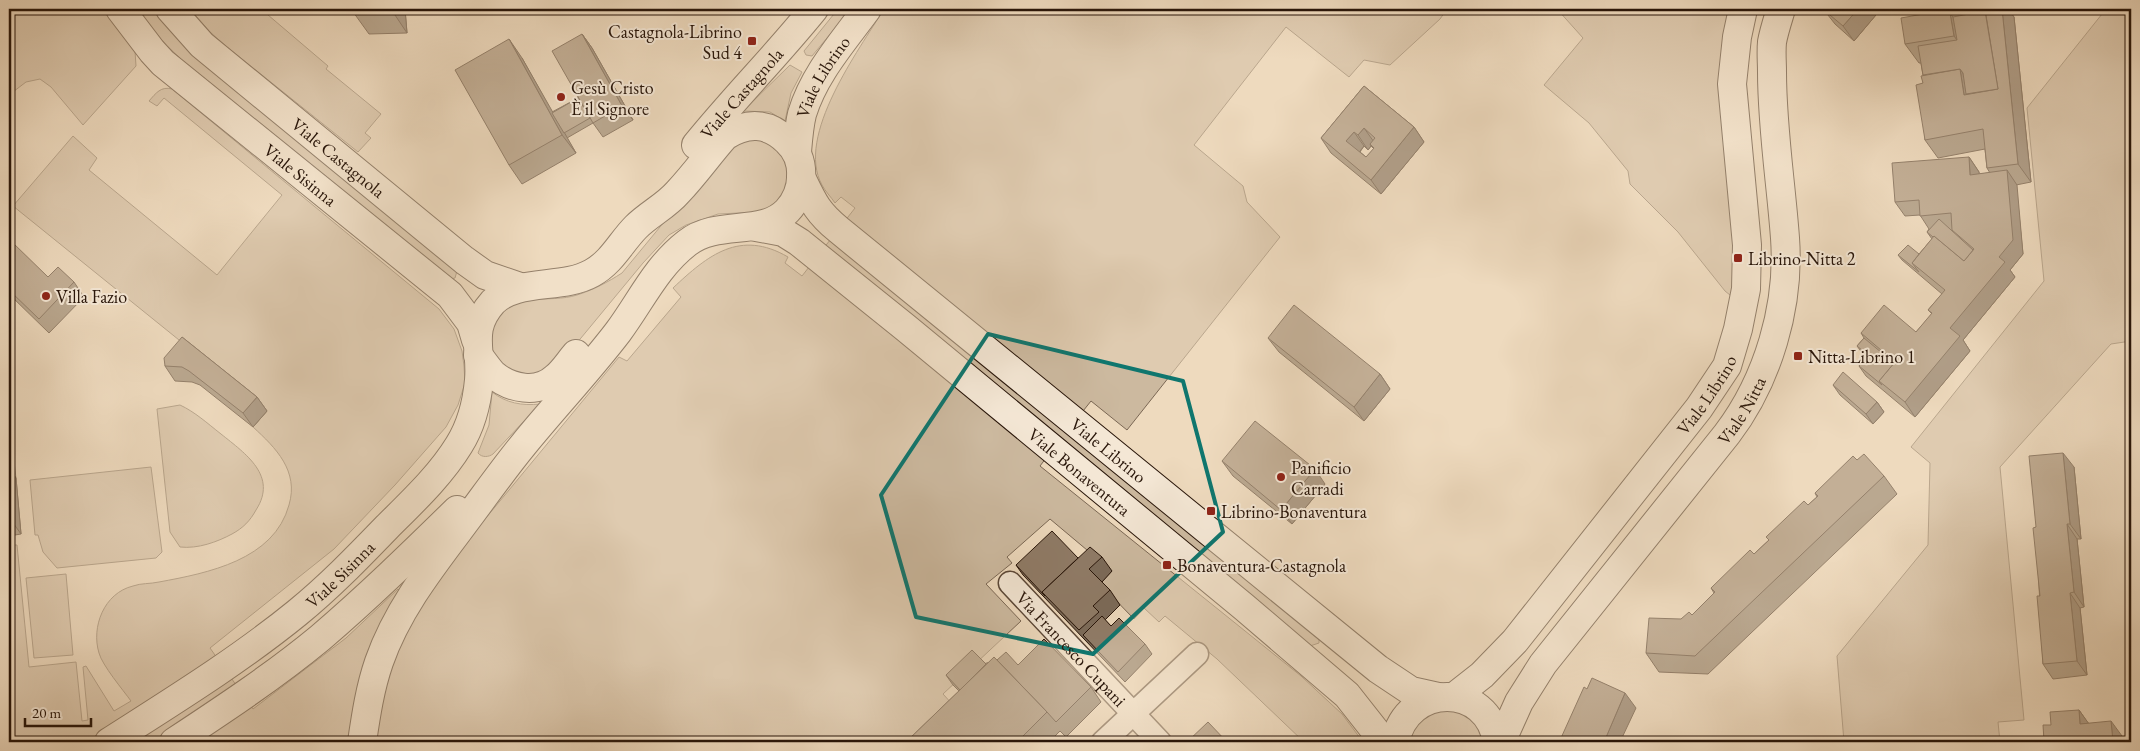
<svg xmlns="http://www.w3.org/2000/svg" width="2140" height="751" font-family="'EB Garamond',serif">
  <style>
    .green { fill: #ccb99f; stroke: #7a6754 }
    .lines { fill: none; stroke-linecap: round; stroke-linejoin: round }
    .minor-casing { stroke: #5a4636; stroke-width: 25 }
    .secondary-casing { stroke: #281509; stroke-width: 30 }
    .minor { stroke: #f4e7d5; stroke-width: 22 }
    .secondary { stroke: #f4e7d5; stroke-width: 28 }
    .wall { fill: #7b6a59; stroke: #281509; fill-rule: evenodd }
    .shaded-wall { fill: #645648; stroke: #281509 }
    .building { fill: #8f7b67; stroke: #281509; fill-rule: evenodd }
    .marked { fill: none; stroke: #0f766e; stroke-width: 4; stroke-linejoin: round }
    .poi-dot { fill: #8f2418; stroke: #f4e7d5; stroke-width: 2 }
    .labels { text-anchor: middle; dominant-baseline: central; stroke-width: 4; stroke-linejoin: round; paint-order: stroke }
    .poi-label { font-size: 18px; fill: #281509; stroke: #f4e7d5; text-anchor: start }
    .street-label { font-size: 18px; fill: #281509; stroke: #f4e7d5 }
  </style>
  <rect width="100%" height="100%" fill="#eedabe"/>
  <filter id="stains"><feTurbulence type="fractalNoise" baseFrequency=".004" numOctaves="4"/><feColorMatrix values="0 0 0 0 .2 0 0 0 0 .09 0 0 0 0 .02 0 0 0 .5 -.17"/></filter>
  <radialGradient id="worn" r=".72"><stop offset=".6" stop-color="#630" stop-opacity="0"/><stop offset="1" stop-color="#630" stop-opacity=".3"/></radialGradient>
  <g class="green">
    <polygon points="9,9 104,9 135,51 136,66 83,125 51,87 40,79 26,82 9,95"/>
    <polygon points="136,9 154,9 163,20 457,271 455,278 451,279 199,76 165,44"/>
    <polygon points="190,9 261,9 328,66 326,69 381,114 365,133 371,138 358,152 227,47 210,32"/>
    <polygon points="838,9 851,9 812,56 806,55 804,51"/>
    <path d="M884,9H1447L1440,19L1390,65L1364,60L1349,77L1286,27L1194,145L1243,186L1247,202L1280,237L1127,430L1091,401L1068,430L1319,636V643L1310,646L1059,441L1040,466L1301,676L1342,714L1363,742H1304L1217,659L1165,616L1159,622L1144,608L1134,619L1100,584L1112,571L1050,519L1007,557L1012,563L986,584L1021,621L943,694L964,717L939,742H9V545H17L29,667L76,662L82,721L88,720L83,667L86,666L114,711L131,701C123,690 102,665 99,653C91,627 104,593 133,586C141,583 150,584 159,582C208,573 274,560 289,505C299,471 276,448 253,427L267,411L13,206L73,136L97,158L89,170L217,275L282,195L164,98L157,106L149,101C156,93 161,86 172,89L439,309L454,329L462,351L464,366L465,383L458,405L446,427L395,485L334,549L210,648L253,709L346,638L398,589L402,592L394,655L428,588L619,357L627,361L681,297L673,288C708,255 740,229 788,257L785,263L802,276L855,208L841,197L835,203C831,197 825,191 822,185C795,136 859,50 884,9Z"/>
    <polygon points="1557,9 1732,9 1736,239 1735,292 1730,295 1725,291 1678,232 1630,184 1628,171 1589,123 1544,85 1583,38"/>
    <polygon points="2106,9 2131,9 2131,341 2111,344 2000,467 2024,720 1998,722 2000,742 1844,742 1837,656 1928,545 1930,463 1911,447 2044,281 2027,108"/>
    <polygon points="790,65 802,72 791,93 785,121 770,112 743,111"/>
    <path d="M764,138L782,151L789,170L785,194L768,209L758,212L718,214L686,225L669,235L643,263L557,367C551,370 543,376 536,377C532,378 526,375 521,374C517,373 510,373 506,371C493,362 486,336 494,322C509,290 550,304 577,295C593,290 608,282 622,273L726,147L736,141Z"/>
    <path d="M492,392C506,403 522,406 540,404L493,454C489,457 482,458 478,453L489,425Z"/>
    <path d="M180,405C195,412 207,423 221,434C246,454 278,476 256,510C250,521 243,528 232,534C217,542 198,549 180,547L170,532L157,409Z"/>
    <polygon points="9,418 9,420 16,478 9,478"/>
    <polygon points="151,467 162,552 156,558 57,568 43,552 38,535 35,535 30,480"/>
    <polygon points="66,574 73,655 34,658 26,578"/>
    <polygon points="1445,707 1474,718 1485,742 1407,742 1417,721"/>
  </g>
  <g class="lines">
    <defs>
      <g id="minor">
        <path id="s1" d="M1010,583L1160,742"/>
        <polyline points="1103,742 1197,654"/>
      </g>
      <g id="secondary">
        <path id="s2" d="M120,9L152,51L163,63L450,295L471,323L476,340"/>
        <path id="s3" d="M170,9L202,45L464,260L485,275L520,287"/>
        <path id="s4" d="M696,145C734,98 776,56 814,9"/>
        <path id="s5" d="M797,152C798,140 799,126 802,114C814,74 843,42 867,9"/>
        <path id="s6" d="M801,177C813,202 817,212 839,230L1378,669L1411,691L1438,697"/>
        <path id="s7" d="M756,227L783,232L799,242L906,328L1244,607L1347,695L1384,742"/>
        <path d="M478,355C483,361 488,369 493,374C510,389 538,394 555,378C563,372 569,362 576,354"/>
        <path id="s8" d="M1454,697L1482,675L1515,641L1699,408L1727,366L1738,329L1746,289L1747,245L1732,84L1737,37L1743,9"/>
        <path id="s9" d="M109,742C173,701 238,661 297,613C329,587 358,557 387,527C412,502 440,476 459,445C471,426 477,402 479,380C482,349 468,330 493,302C517,278 562,290 592,273C612,262 621,242 636,227C649,214 666,206 678,192C695,174 709,154 725,136C747,122 768,122 787,141C807,159 805,192 787,211C762,237 718,219 687,243C656,267 641,301 618,332C589,370 555,406 524,444C501,472 481,501 459,530C428,571 396,613 379,662C370,688 366,715 362,742"/>
        <path d="M174,742C224,709 274,676 320,638C368,597 412,554 457,510"/>
        <path d="M1395,742C1407,682 1488,682 1497,742"/>
        <path id="s10" d="M1501,742L1519,702L1543,664L1727,434C1768,380 1790,306 1785,238C1781,183 1772,128 1772,72C1772,62 1771,52 1772,42C1774,31 1778,19 1781,9"/>
      </g>
    </defs>
    <use href="#minor" class="minor-casing"/>
    <use href="#secondary" class="secondary-casing"/>
    <use href="#minor" class="minor"/>
    <use href="#secondary" class="secondary"/>
  </g>
  <g class="wall">
    <polygon points="351,9 405,9 407,33 369,34"/>
    <polygon points="500,9 535,9 502,11"/>
    <polygon points="625,9 652,9 650,10 629,12"/>
    <polygon points="1881,9 1854,41 1835,24 1824,10"/>
    <polygon points="1940,9 2008,9 2014,17 2031,182 2016,185 2023,254 2010,270 2015,277 1963,340 1970,351 1915,417 1866,376 1859,366 1866,358 1857,346 1864,338 1861,333 1916,332 1932,314 1928,310 1942,294 1902,260 1898,255 1919,254 1932,239 1927,232 1929,229 1920,215 1905,216 1895,202 1969,157 1979,172 1979,174 1990,173 1987,168 1985,149 1938,158 1925,140 1923,75 1921,63 1919,63 1905,44 1940,11"/>
    <polygon points="582,34 592,48 633,120 603,137 593,123 567,138 566,137 576,153 522,184 509,165 522,58 552,112 578,98"/>
    <path d="M1364,86L1414,127L1424,142L1381,194L1331,153L1321,138ZM1364,146L1368,150L1371,146L1374,149L1366,157L1360,152Z"/>
    <polygon points="9,245 48,277 74,282 84,297 49,333 9,294"/>
    <polygon points="182,337 257,397 267,411 253,427 200,385 192,382 175,381 165,366"/>
    <polygon points="1268,338 1380,374 1390,389 1364,421 1279,352"/>
    <polygon points="1833,385 1877,402 1884,412 1873,424 1840,395"/>
    <polygon points="1857,460 1884,476 1897,494 1708,674 1659,672 1646,653 1681,619 1692,615 1714,593 1711,588 1754,554 1769,540 1766,537 1808,505 1817,497 1815,493"/>
    <polygon points="1222,461 1325,484 1292,524 1233,476"/>
    <polygon points="2074,467 2081,539 2077,539 2084,607 2080,608 2087,675 2053,679 2043,664 2036,527"/>
    <polygon points="9,468 16,478 21,534 9,536"/>
    <polygon points="1102,557 1112,571 1102,582 1110,590 1120,605 1105,620 1111,626 1145,644 1152,654 1125,682 1023,575 1016,565 1078,558"/>
    <polygon points="997,660 1018,665 1091,687 1101,702 1066,737 1060,731 1049,742 906,742 959,691 953,685 946,675"/>
    <polygon points="2079,710 2088,723 2122,736 2122,742 2045,742 2044,741 2051,725"/>
  </g>
  <g class="shaded-wall">
    <polygon points="391,9 405,9 407,33"/>
    <polygon points="1858,9 1881,9 1854,41 1843,26"/>
    <polygon points="2002,9 2008,9 2014,17 2031,182 2018,164"/>
    <polygon points="1950,13 1963,31 1967,54 1954,36"/>
    <polygon points="582,34 592,48 633,120 622,106"/>
    <polygon points="509,39 522,58 576,153 562,135"/>
    <polygon points="1960,69 1973,88 1975,98 1964,95"/>
    <polygon points="1414,127 1424,142 1381,194 1371,180"/>
    <polygon points="1364,128 1374,142 1370,144 1371,146 1368,150 1358,135"/>
    <polygon points="1354,132 1364,146 1357,155 1346,141"/>
    <polygon points="1969,157 1979,172 1980,190 1970,175"/>
    <polygon points="2007,170 2017,185 2023,254 2010,270 2015,277 1963,340 1970,351 1915,417 1905,402 1950,328 1999,257"/>
    <polygon points="1380,374 1390,389 1364,421 1354,407"/>
    <polygon points="257,397 267,411 253,427 243,413"/>
    <polygon points="1877,402 1884,412 1873,424 1866,414"/>
    <polygon points="2063,453 2074,467 2081,539 2070,524"/>
    <polygon points="9,468 16,478 21,534 11,520 9,494"/>
    <polygon points="1315,469 1325,484 1292,524 1281,510"/>
    <polygon points="2067,524 2077,539 2084,607 2074,592"/>
    <polygon points="2070,593 2080,608 2087,675 2077,661"/>
    <polygon points="1625,693 1636,708 1620,742 1604,742"/>
    <polygon points="2079,710 2089,724 2080,724"/>
    <polygon points="2111,721 2122,736 2122,742 2113,742"/>
  </g>
  <g class="building">
    <polygon points="1825,9 1858,9 1843,26 1824,10"/>
    <polygon points="1940,9 1973,9 1950,13 1954,36 1905,44 1901,18 1940,11"/>
    <polygon points="1985,9 2002,9 2018,164 1987,168 1983,129 1925,140 1916,85 1923,83 1921,76 1960,69 1964,95 1998,89"/>
    <polygon points="1985,11 1998,89 1966,94 1963,73 1960,69 1923,75 1918,46 1957,40 1953,17"/>
    <polygon points="582,34 622,106 593,123 552,51"/>
    <polygon points="509,39 562,135 509,165 455,70"/>
    <path d="M1364,86L1414,127L1371,180L1321,138ZM1364,128L1375,138L1370,144L1374,148L1366,157L1346,141L1354,132L1358,135Z"/>
    <polygon points="578,98 590,118 564,133 552,113"/>
    <polygon points="1969,157 1970,175 2007,170 2013,240 1999,257 2005,262 1950,328 1960,336 1905,402 1879,381 1895,362 1861,333 1884,305 1916,332 1932,313 1928,310 1945,290 1912,263 1934,236 1964,261 1974,249 1952,230 1951,213 1920,216 1919,200 1895,202 1892,163"/>
    <polygon points="1939,219 1973,250 1964,261 1934,236 1933,237 1927,232"/>
    <polygon points="12,242 48,277 58,267 74,282 39,319 9,290 9,245"/>
    <polygon points="1908,245 1919,254 1912,263 1919,272 1898,255"/>
    <polygon points="1294,305 1380,374 1354,407 1268,338"/>
    <polygon points="182,337 257,397 243,413 189,371 182,367 165,366 164,358"/>
    <polygon points="1864,338 1894,363 1879,381 1882,385 1859,366 1868,355 1857,346"/>
    <polygon points="1843,372 1877,402 1866,414 1833,385"/>
    <polygon points="1255,421 1315,469 1281,510 1222,461"/>
    <polygon points="2063,453 2070,524 2067,524 2074,592 2070,593 2077,661 2043,664 2037,596 2040,596 2033,528 2036,527 2029,456"/>
    <polygon points="1864,454 1884,476 1695,656 1646,653 1649,618 1681,619 1689,612 1692,615 1715,592 1711,588 1750,550 1754,554 1769,540 1766,537 1804,501 1808,505 1818,496 1815,493 1853,456 1857,460"/>
    <polygon points="9,494 11,520 9,520"/>
    <polygon points="1052,531 1078,558 1042,592 1045,596 1016,565"/>
    <polygon points="1090,547 1102,557 1089,569 1110,590 1093,606 1099,612 1079,630 1042,592"/>
    <polygon points="1102,616 1111,626 1119,618 1145,644 1118,672 1083,635"/>
    <polygon points="1044,639 1091,687 1056,722 1047,712 997,660 1006,652 1018,665"/>
    <polygon points="972,650 986,664 960,690 946,675"/>
    <polygon points="994,657 1047,712 1017,742 906,742"/>
    <polygon points="1592,678 1625,693 1604,742 1564,742 1565,740 1561,738 1584,687 1587,689"/>
    <polygon points="2079,710 2080,724 2111,721 2113,742 2063,742 2063,739 2044,741 2043,725 2051,725 2050,712"/>
    <polygon points="1208,722 1227,742 1187,742"/>
  </g>
  <path d="M0 0H2140V751H0ZM988,334L1183,381L1223,532L1093,654L916,617L881,495Z" fill="#eedabe" fill-opacity=".55" fill-rule="evenodd"/>
  <path class="marked" d="M988,334L1183,381L1223,532L1093,654L916,617L881,495Z"/>
  <g class="poi-dot">
    <rect x="747" y="36" width="10" height="10" rx="2.5"/>
    <circle cx="561" cy="97" r="5"/>
    <rect x="1733" y="253" width="10" height="10" rx="2.5"/>
    <circle cx="46" cy="296" r="5"/>
    <rect x="1793" y="351" width="10" height="10" rx="2.5"/>
    <circle cx="1281" cy="477" r="5"/>
    <rect x="1206" y="506" width="10" height="10" rx="2.5"/>
    <rect x="1162" y="560" width="10" height="10" rx="2.5"/>
  </g>
  <g class="labels">
    <g class="poi-label">
      <text x="742" y="31" text-anchor="end">Castagnola-Librino<tspan x="742" dy="21">Sud 4</tspan></text>
      <text x="571" y="87">Gesù Cristo<tspan x="571" dy="21">È il Signore</tspan></text>
      <text x="1748" y="258">Librino-Nitta 2</text>
      <text x="56" y="296">Villa Fazio</text>
      <text x="1808" y="356">Nitta-Librino 1</text>
      <text x="1291" y="467">Panificio<tspan x="1291" dy="21">Carradi</tspan></text>
      <text x="1221" y="511">Librino-Bonaventura</text>
      <text x="1177" y="565">Bonaventura-Castagnola</text>
    </g>
    <g class="street-label">
      <text stroke="none"><textPath href="#s5" startOffset="81">Viale Librino</textPath></text>
      <text stroke="none"><textPath href="#s4" startOffset="69">Viale Castagnola</textPath></text>
      <text stroke="none"><textPath href="#s3" startOffset="225">Viale Castagnola</textPath></text>
      <text stroke="none"><textPath href="#s2" startOffset="246">Viale Sisinna</textPath></text>
      <text stroke="none"><textPath href="#s8" startOffset="395">Viale Librino</textPath></text>
      <text stroke="none"><textPath href="#s10" startOffset="411">Viale Nitta</textPath></text>
      <text stroke="none"><textPath href="#s6" startOffset="414">Viale Librino</textPath></text>
      <text stroke="none"><textPath href="#s7" startOffset="409">Viale Bonaventura</textPath></text>
      <text stroke="none"><textPath href="#s9" startOffset="286">Viale Sisinna</textPath></text>
      <text stroke="none"><textPath href="#s1" startOffset="90">Via Francesco Cupani</textPath></text>
    </g>
  </g>
  <rect width="2140" height="751" fill="none" stroke="#eedabe" stroke-width="30"/>
  <rect x="10" y="10" width="2120" height="731" fill="none" stroke="#281509" stroke-width="2.5"/>
  <rect x="15" y="15" width="2110" height="721" fill="none" stroke="#281509"/>
  <path d="M25 718v8h66v-8" fill="none" stroke="#281509" stroke-width="2.5"/>
  <text x="32" y="718" font-size="15" fill="#281509" stroke="#f4e7d5" stroke-width="4" paint-order="stroke">20 m</text>
  <rect width="100%" height="100%" filter="url(#stains)"/>
  <rect width="100%" height="100%" fill="url(#worn)"/>
</svg>
